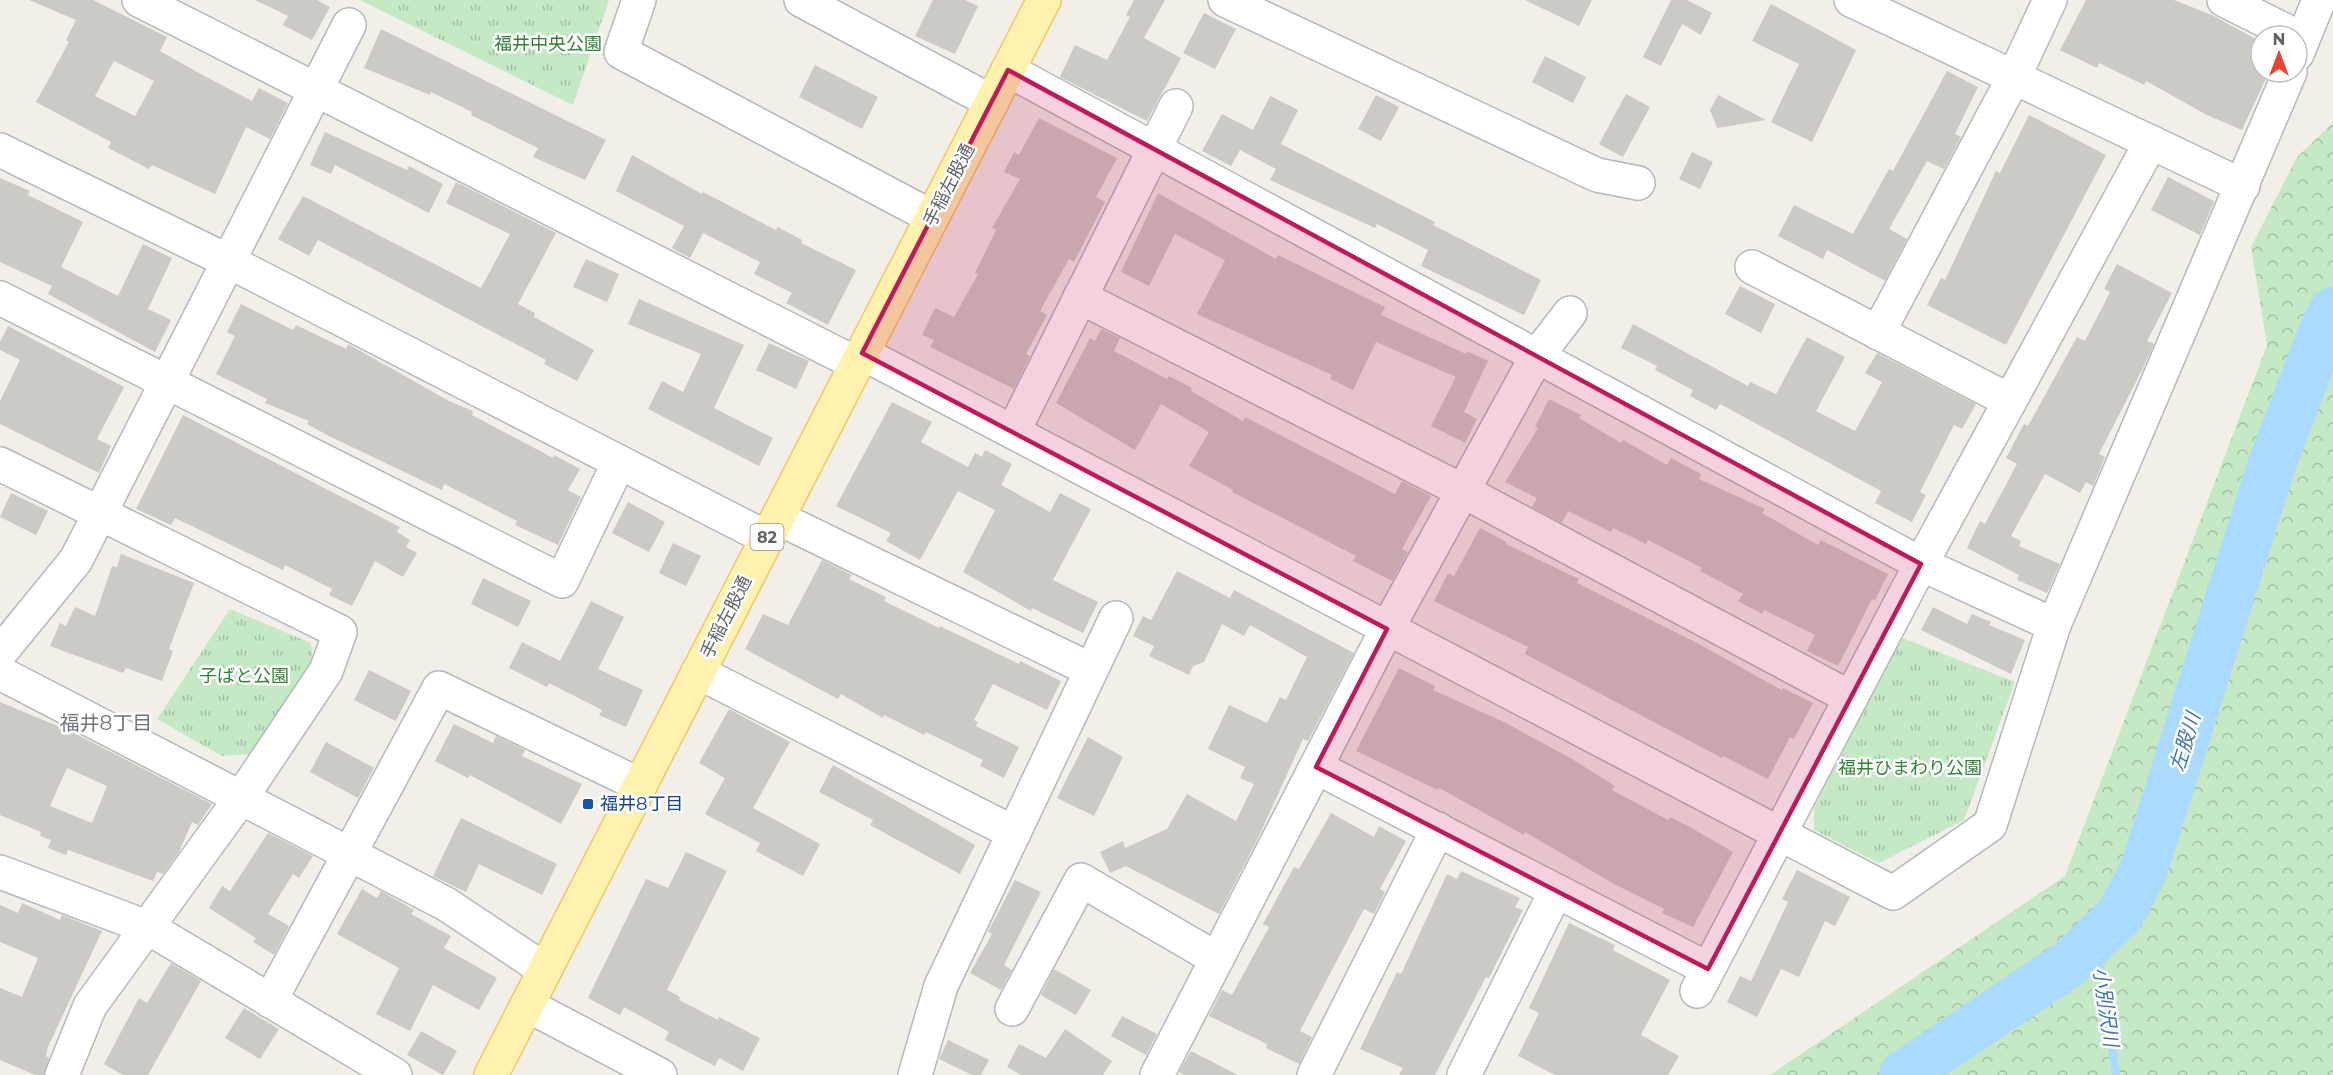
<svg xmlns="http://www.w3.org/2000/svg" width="2333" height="1075" font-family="Montserrat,'Noto Sans JP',sans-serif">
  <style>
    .grass { fill: url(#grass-tufts) }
    .forest { fill: url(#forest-crowns) }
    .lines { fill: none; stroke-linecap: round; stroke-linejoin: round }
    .stream { stroke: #aadaff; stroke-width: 8 }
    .river { stroke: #aadaff; stroke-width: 48 }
    .building { fill: #cccac5; fill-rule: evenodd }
    .minor-casing { stroke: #b5b8bc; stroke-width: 36 }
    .major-casing { stroke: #f2c960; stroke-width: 36 }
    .minor { stroke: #fff; stroke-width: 33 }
    .major { stroke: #fff2af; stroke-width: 33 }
    .marked { fill: #c2185b; fill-opacity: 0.2; stroke: #c2185b; stroke-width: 4.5; stroke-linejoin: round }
    .transit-dot { fill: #1a4fb4; stroke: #fff; stroke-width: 2 }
    .labels { text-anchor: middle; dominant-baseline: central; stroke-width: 5; stroke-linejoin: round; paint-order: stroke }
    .shield { fill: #fff; stroke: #8f9295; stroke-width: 1.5 }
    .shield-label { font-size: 16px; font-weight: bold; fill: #5f6368 }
    .park-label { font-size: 18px; fill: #348238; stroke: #fff }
    .street-label { font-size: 18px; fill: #5f6368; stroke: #fff }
    .transit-label { font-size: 18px; fill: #164399; stroke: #fff; text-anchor: start }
    .neighbourhood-label { font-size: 20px; fill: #70757a; stroke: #fff }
    .water-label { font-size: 20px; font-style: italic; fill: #4174aa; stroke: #fff }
  </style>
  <defs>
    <pattern id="grass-tufts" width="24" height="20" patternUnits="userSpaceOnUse" patternTransform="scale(1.5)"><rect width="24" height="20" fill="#c5e8c5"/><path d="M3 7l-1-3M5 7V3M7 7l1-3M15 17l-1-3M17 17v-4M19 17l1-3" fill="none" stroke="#a3c0a4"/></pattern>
    <pattern id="forest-crowns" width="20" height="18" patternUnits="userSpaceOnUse" patternTransform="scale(1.5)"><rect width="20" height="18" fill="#c5e8c5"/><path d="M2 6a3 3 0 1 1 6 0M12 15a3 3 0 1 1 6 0" fill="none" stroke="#a3c0a4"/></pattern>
  </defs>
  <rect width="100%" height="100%" fill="#f1efe8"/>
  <g class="grass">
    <polygon points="360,0 609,0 573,105"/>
    <polygon points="230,609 311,643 313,662 250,754 222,756 157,719"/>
    <polygon points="1900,637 2015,682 1964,820 1879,863 1814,830 1814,808"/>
  </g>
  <polygon class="forest" points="2333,123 2333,1075 1770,1075 2065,876 2267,345 2251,247 2297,157"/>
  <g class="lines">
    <polyline class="stream" points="2096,938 2116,1075"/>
    <polyline class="river" points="1903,1075 2071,962 2121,914 2144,869 2272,464 2324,328 2333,311"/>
  </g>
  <g class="building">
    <path d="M29,0H93L167,37L160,51L199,73L252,101L259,88L288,103L270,139L246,127L215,194L152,165L149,169L108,148L111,142L36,102L69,42L66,40L76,20ZM114,61L154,81L135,116L95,96Z"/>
    <polygon points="255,0 317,0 330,7 312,40 283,25 288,16"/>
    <polygon points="933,0 965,0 978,6 955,54 915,36"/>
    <polygon points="1134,0 1165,0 1144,38 1181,58 1147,121 1060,77 1075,45 1107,60 1130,17 1126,15"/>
    <polygon points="1525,0 1592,0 1579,26"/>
    <polygon points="1671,0 1687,0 1712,13 1701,35 1682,24 1661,66 1643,57"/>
    <polygon points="2086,0 2174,0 2212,15 2261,42 2261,72 2269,72 2242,130 2207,115 2146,81 2144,85 2099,63 2097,68 2060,50"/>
    <polygon points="1771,4 1856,50 1812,142 1771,122 1799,64 1752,41"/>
    <polygon points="1204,13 1236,29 1215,69 1183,53"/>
    <polygon points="381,29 606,140 585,180 533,157 538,148 471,115 472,112 431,92 430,95 364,68"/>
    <polygon points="1545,56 1586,77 1573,103 1532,82"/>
    <polygon points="815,65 878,97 862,129 799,97"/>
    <polygon points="1947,71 1978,87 1955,134 1961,137 1944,169 1927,161 1889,229 1907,239 1885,281 1827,250 1823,259 1778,236 1794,205 1853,234 1889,169 1893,171"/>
    <polygon points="1626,94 1650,107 1623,157 1599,144"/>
    <polygon points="1376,95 1399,107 1381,141 1358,129"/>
    <polygon points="1718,95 1766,120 1717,128 1710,110"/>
    <polygon points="1270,96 1298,110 1281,144 1435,222 1433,225 1541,280 1524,315 1421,266 1428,250 1377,224 1375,228 1270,180 1276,169 1240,150 1231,166 1202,151 1222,114 1253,130"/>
    <polygon points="2029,115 2106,155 2006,345 1927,305 1941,278 1945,280 1996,171 2000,173"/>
    <polygon points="1039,118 1117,158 1096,197 1105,202 1074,262 1069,259 1040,311 1047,315 1026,354 1030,356 1014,389 930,347 934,340 922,335 935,308 954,317 978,274 975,273 996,230 992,228 1020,179 1004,172 1014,152 1019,155"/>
    <polygon points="325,132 407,170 409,166 443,184 429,213 335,165 331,174 310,165"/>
    <polygon points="1692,152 1713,162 1700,189 1679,179"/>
    <polygon points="632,155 702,194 703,192 776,230 778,227 802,240 801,243 856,270 828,325 786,303 792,293 754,274 760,262 703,233 690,258 672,248 684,226 616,191"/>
    <polygon points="2168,177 2214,201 2200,235 2151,210"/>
    <polygon points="0,178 30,191 28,195 83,222 61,267 118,296 143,244 172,258 148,309 171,320 155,352 48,294 52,286 0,262"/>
    <polygon points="456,182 556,233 518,304 535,313 534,317 594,350 577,381 544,364 546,360 318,240 309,256 278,239 303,196 481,288 510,234 446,203"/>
    <polygon points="1158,193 1276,259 1278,255 1385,307 1381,315 1466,354 1467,351 1488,361 1464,412 1477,419 1465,443 1431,426 1456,377 1376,342 1353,390 1330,379 1332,375 1197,314 1225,260 1175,234 1149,286 1121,272"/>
    <polygon points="586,259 619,274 607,302 573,287"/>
    <polygon points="2117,264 2172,293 2147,341 2154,344 2143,368 2099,454 2105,457 2093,486 2086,482 2080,493 2045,474 2011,536 2021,541 2019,546 2060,564 2047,593 2017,580 2019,575 1967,548 1980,521 1985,524 2017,464 2006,458 2024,424 2028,426 2077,337 2085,341 2110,292 2104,289"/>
    <polygon points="1740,286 1775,304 1761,333 1725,314"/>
    <polygon points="639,299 744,345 714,408 773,438 759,466 648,409 662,381 683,392 701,354 628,324"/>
    <polygon points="241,304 293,330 296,325 346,349 348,344 449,401 473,411 472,415 553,458 554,455 580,469 568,490 581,497 558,545 515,525 517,521 444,484 442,490 331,437 307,424 309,421 265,403 267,399 216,374 235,336 227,332"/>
    <polygon points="1633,324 1748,386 1750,382 1776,394 1807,337 1845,357 1816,411 1855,431 1882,382 1865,373 1877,353 1976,404 1962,429 1954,425 1920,492 1926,495 1912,522 1875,503 1881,491 1720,404 1716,410 1690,396 1693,390 1655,370 1657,366 1621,348"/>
    <polygon points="8,326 124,387 97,439 111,446 99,473 0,424 0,401 20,360 0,350 0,342"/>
    <polygon points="1101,329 1120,338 1114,351 1167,379 1169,376 1192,388 1191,391 1243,421 1245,417 1395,494 1402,481 1431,496 1402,549 1408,552 1392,581 1353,561 1356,556 1232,492 1233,490 1189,466 1209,432 1161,404 1135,450 1056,403 1090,338 1095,341"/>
    <polygon points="769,343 809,361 796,389 756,370"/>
    <polygon points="1549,399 1581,415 1579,418 1621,443 1623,440 1667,465 1671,458 1701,474 1699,479 1765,509 1762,513 1818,545 1821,540 1888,574 1875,600 1872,599 1838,666 1807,651 1815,635 1764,610 1762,614 1738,601 1743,594 1700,571 1702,568 1648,540 1646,544 1613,528 1611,532 1568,511 1562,523 1532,507 1537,498 1505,482 1538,428 1535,427"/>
    <polygon points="892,402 932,422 921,442 968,467 975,453 982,457 985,450 1012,464 1001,485 1050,512 1060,493 1091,509 1053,580 1098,602 1083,633 1032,608 1031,611 963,572 995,510 958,491 920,560 886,541 891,533 836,506"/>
    <polygon points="183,415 400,527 397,532 410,540 406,547 417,553 403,577 375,561 352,606 329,595 332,589 285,565 283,570 175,518 171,525 136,509"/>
    <polygon points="11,493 48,511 36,535 0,517"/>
    <polygon points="628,502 665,522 649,552 612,533"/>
    <polygon points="1480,528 1507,542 1506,544 1579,579 1577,583 1697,643 1782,690 1783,688 1813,703 1794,739 1790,737 1768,779 1723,756 1722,758 1525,654 1528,647 1434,601 1448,573 1454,576"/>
    <polygon points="673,543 701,556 686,586 659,573"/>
    <polygon points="121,554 194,583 169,649 173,651 162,681 126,668 123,673 50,646 60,623 66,626 75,607 95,616 112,566 117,567"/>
    <polygon points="822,560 852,575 849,579 886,597 884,601 939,628 940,626 1019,664 1020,661 1061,681 1047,710 993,684 974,720 978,722 976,726 1019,747 1004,778 980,766 983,760 926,732 924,735 884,715 883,718 841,694 838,699 745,649 763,614 788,625"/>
    <polygon points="1177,571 1230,598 1234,590 1354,653 1308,741 1303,739 1260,834 1219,914 1126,866 1110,873 1100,852 1123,841 1125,848 1167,829 1187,794 1236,821 1254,784 1240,778 1245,767 1208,749 1229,705 1267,723 1280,697 1286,700 1307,657 1250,625 1244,636 1222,624 1204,662 1193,666 1189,675 1149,656 1154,646 1133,636 1143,616 1151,620"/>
    <polygon points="483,578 531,601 518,627 471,604"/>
    <polygon points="591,601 624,617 598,669 643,690 626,727 599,715 602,710 549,683 547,687 509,668 522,642 560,661"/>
    <polygon points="1933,607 1967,624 1972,614 1991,622 1989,625 2025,640 2011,674 1921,630"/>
    <polygon points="1399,668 1435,686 1433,690 1504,722 1572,759 1615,786 1612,790 1668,820 1670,817 1688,826 1733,852 1693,927 1662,913 1664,909 1614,884 1525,832 1524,835 1439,788 1438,790 1356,751"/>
    <polygon points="369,670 411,691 396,721 354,700"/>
    <path d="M0,702L72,732L212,804L198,825L192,822L179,852L163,874L157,872L153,881L68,850L66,855L48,848L51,840L40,836L41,832L0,815ZM67,768L107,786L92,823L50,806Z"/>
    <polygon points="729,709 790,742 753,808 820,844 803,876 756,851 760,843 705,814 725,778 699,763"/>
    <polygon points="454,724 493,743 496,736 525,750 522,756 582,784 561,824 470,775 468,778 435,761"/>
    <polygon points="1088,737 1123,757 1094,816 1057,798"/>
    <polygon points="326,742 374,768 358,798 310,772"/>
    <polygon points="833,765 975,845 960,874 870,825 873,820 819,792"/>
    <polygon points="1331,813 1374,837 1379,826 1406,841 1380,889 1385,892 1374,914 1364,909 1300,1031 1312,1037 1299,1064 1266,1048 1267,1044 1209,1016 1222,990 1232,995 1269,927 1263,924 1294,867 1299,869"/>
    <polygon points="461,818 557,864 542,895 479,864 466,892 433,876"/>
    <polygon points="268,833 313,856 299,878 293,874 268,914 289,926 274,955 253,942 256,938 209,908 222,886 230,891"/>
    <polygon points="686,852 727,871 667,990 680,997 679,1000 718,1020 719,1017 760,1038 743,1071 719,1058 715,1066 665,1040 669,1032 624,1007 620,1015 588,998 646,879 668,888"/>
    <polygon points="1797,870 1850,897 1835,926 1825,921 1799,977 1781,969 1757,1017 1727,1002 1740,976 1751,981 1788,902 1782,899"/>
    <polygon points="1461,871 1520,898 1515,907 1523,910 1489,978 1486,977 1435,1075 1399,1075 1403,1068 1360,1049 1397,972 1401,974 1447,874 1457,879"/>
    <polygon points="1015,880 1041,892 1004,965 1012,970 1001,990 970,973 992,934 988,932"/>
    <polygon points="362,889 377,898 381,891 414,910 411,914 451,936 444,948 497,978 479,1010 433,985 410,1031 376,1014 399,968 337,934"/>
    <polygon points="22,903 60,920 62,915 102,931 48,1047 46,1056 49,1058 44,1075 35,1075 0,1060 0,988 22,997 38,958 0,942 0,905 18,913"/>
    <polygon points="1569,923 1615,945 1613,950 1670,980 1641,1035 1679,1056 1668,1075 1555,1075 1518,1056 1539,1013 1529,1008"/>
    <polygon points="171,963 201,981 148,1075 123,1075 104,1064 139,998 147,1003"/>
    <polygon points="1054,969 1091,990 1076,1015 1041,995"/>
    <polygon points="244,1008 279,1029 260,1059 225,1038"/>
    <polygon points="1122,1016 1157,1034 1146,1055 1111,1036"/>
    <polygon points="1065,1029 1112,1061 1103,1075 1021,1075 1007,1067 1019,1044 1046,1058"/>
    <polygon points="421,1031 457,1051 443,1075 407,1055"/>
    <polygon points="948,1040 989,1060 981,1075 972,1075 939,1059"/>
    <polygon points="1191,1051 1238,1075 1184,1075 1179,1072"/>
  </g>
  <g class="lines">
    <defs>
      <g id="minor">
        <polyline points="139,0 857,364"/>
        <polyline points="639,0 621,52 932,217"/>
        <polyline points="801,0 992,102"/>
        <polyline points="1225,0 1597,175 1638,183"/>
        <polyline points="1851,0 2243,186"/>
        <polyline points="2224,0 2296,36"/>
        <polyline points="2297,54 2319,0"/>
        <polyline points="1008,70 1921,564 2054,625"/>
        <polyline points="0,150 228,261 767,538"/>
        <polyline points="1752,267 2010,401"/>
        <polyline points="1080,297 1463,491 1851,698"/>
        <polyline points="0,298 562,581 619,462"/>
        <polyline points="1878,333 2014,77 2050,0"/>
        <polyline points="862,353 1893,893 1990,825 2054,625 2290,72"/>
        <polyline points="1013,432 1176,106"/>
        <polyline points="0,464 340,632 326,671 241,798 90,1006 62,1075"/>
        <polyline points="778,518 1091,670"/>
        <polyline points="0,653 76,560 349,25"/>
        <polyline points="698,672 1014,833"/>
        <polyline points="0,673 446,904 545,970"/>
        <polyline points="1316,767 1708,969"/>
        <polyline points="0,872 147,927 395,1075"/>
        <polyline points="1697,991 1921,564 2151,142"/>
        <polyline points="270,1001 439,688 640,785"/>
        <polyline points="527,1005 660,1075"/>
        <polyline points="1012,1009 1081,880 1217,959"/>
        <polyline points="915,1075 941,986 1116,618"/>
        <polyline points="1157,1075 1387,629 1537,356 1570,313"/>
        <polyline points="1314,1075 1438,829"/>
        <polyline points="1464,1075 1556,891"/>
      </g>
      <polyline id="major" points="491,1075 1044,0"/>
    </defs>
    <use href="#minor" class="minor-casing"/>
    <use href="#major" class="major-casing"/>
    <use href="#minor" class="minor"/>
    <use href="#major" class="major"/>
  </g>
  <path class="marked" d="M1008,70L1921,564L1708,969L1316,767L1387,629L862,353Z"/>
  <rect class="transit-dot" x="582" y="798" width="12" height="12" rx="3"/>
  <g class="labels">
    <rect class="shield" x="750.5" y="524" width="33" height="26" rx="4.5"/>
    <g class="shield-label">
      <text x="767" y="537">82</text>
    </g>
    <g class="park-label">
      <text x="548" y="44">福井中央公園</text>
      <text x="244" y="676">子ばと公園</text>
      <text x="1910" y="768">福井ひまわり公園</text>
    </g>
    <g class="street-label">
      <text transform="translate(949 185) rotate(-63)">手稲左股通</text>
      <text transform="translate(726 617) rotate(-63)">手稲左股通</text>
    </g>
    <g class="transit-label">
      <text x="600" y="804">福井8丁目</text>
    </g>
    <g class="neighbourhood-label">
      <text x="106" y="723">福井8丁目</text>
    </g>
    <g class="water-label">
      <text transform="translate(2185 742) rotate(-73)">左股川</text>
      <text transform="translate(2106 1007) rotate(82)">小別沢川</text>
    </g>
  </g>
  <g transform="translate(2279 54)"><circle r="28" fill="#ffffff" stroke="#bfc1c3" stroke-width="1.5"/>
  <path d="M0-4.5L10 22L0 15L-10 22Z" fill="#ea4335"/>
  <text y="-9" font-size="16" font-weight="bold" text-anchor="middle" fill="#5f6368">N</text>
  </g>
</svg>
